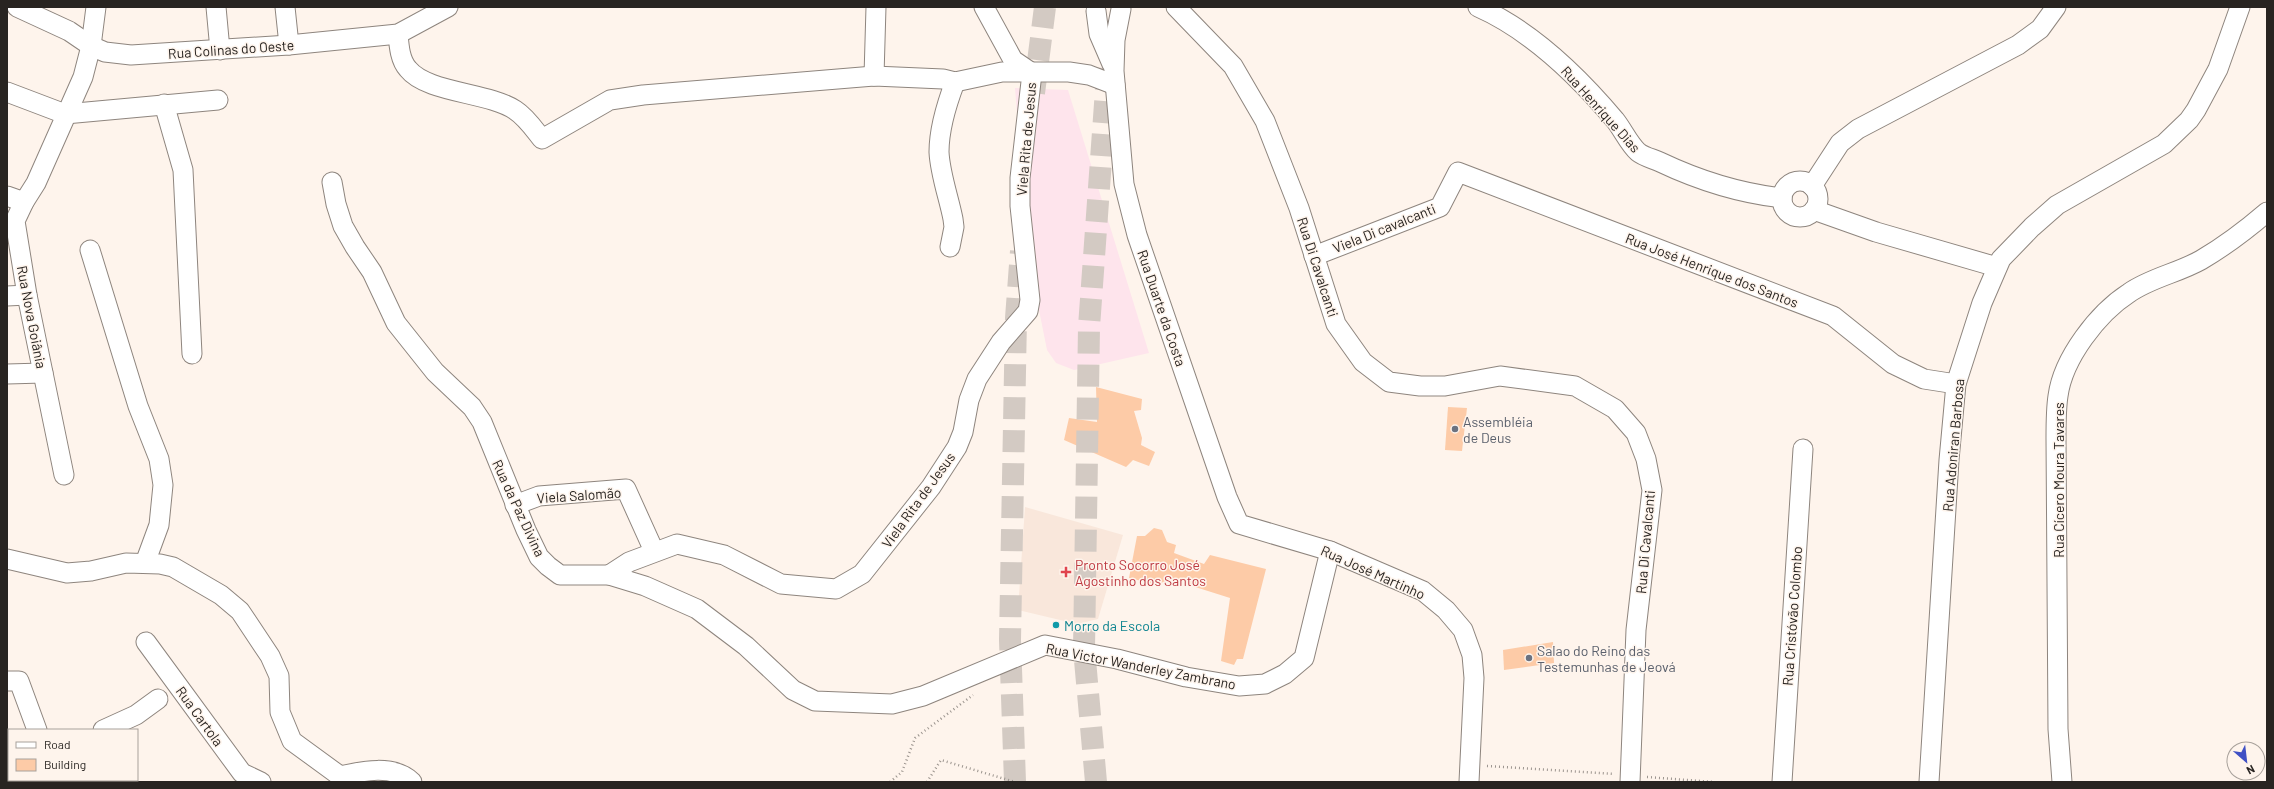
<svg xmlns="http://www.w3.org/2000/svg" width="2274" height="789" font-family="Barlow,sans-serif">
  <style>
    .built { fill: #f9e7db }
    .education { fill: #fee4ec }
    .building { fill: #fdcba7 }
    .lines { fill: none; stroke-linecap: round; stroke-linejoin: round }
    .highway-tunnel { stroke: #d3cac3; stroke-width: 22; stroke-dasharray: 22 11; stroke-linecap: butt }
    .minor-casing { stroke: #8e857e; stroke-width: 21 }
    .path { stroke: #9b948e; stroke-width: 2.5; stroke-dasharray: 1 3; stroke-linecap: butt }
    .minor { stroke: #fff; stroke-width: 19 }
    .worship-dot { fill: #6b7280; stroke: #fef4ec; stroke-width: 1.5 }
    .health-dot { fill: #e0444e; stroke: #fef4ec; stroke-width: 1.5 }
    .culture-dot { fill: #0f9aa8; stroke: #fef4ec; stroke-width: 1.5 }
    .labels { text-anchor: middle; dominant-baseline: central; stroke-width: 3; stroke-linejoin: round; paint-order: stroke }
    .street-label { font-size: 14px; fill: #282421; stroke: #fef4ec }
    .worship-label { font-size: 14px; fill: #5b616d; stroke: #fef4ec; text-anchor: start }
    .health-label { font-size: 14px; fill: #be3a42; stroke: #fef4ec; text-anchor: start }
    .culture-label { font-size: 14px; fill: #0d838f; stroke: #fef4ec; text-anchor: start }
  </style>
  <rect width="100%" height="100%" fill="#fef4ec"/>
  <polygon class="built" points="1025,507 1123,535 1098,619 1077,624 1018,610"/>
  <polygon class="education" points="1015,88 1068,90 1149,353 1074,370 1056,363 1047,350 1028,255"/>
  <g class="building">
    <polygon points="1096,387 1142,399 1141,410 1134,411 1142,438 1141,445 1155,452 1149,466 1133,460 1126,467 1064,440 1069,418 1097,422"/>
    <polygon points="1448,407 1467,408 1462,451 1445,450"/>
    <polygon points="1154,528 1162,530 1167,542 1176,545 1174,553 1204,564 1210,555 1266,569 1243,659 1237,659 1234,665 1221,661 1230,598 1189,585 1190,577 1154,584 1129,578 1137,536 1145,536"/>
    <polygon points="1553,642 1554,663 1504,670 1503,650"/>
  </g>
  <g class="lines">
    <g class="highway-tunnel">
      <polyline points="1034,93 1045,7"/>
      <polyline points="1015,782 1010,640 1016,318 1021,251"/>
      <polyline points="1096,782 1084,649 1089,327 1108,62"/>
    </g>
    <defs>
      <g id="minor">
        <polyline points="17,7 69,31 91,46 105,52 131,55 289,45 398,34 448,7"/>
        <polyline points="216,7 220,50"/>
        <polyline points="285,7 289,45"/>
        <polyline points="984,7 1013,60 1032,73"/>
        <polyline points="1176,7 1233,66 1265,121 1299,208 1336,324 1363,362 1389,382 1420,386 1445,386 1500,376 1575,386 1615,409 1636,433 1646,459 1652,490 1636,630 1630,782"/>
        <path d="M1478,7C1530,30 1578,76 1615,120C1623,130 1629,144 1638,152C1644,157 1654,159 1660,162C1700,181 1738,193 1782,198"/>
        <polyline points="1121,9 1115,40 1114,71 1124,184 1137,235 1227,497 1239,524 1330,551 1423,591 1446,610 1463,630 1472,655 1474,678 1469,782"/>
        <polyline points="1096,11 1099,34 1112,64"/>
        <path d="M398,34C399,46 400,60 408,69C427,93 488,92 515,110C526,117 534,129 542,139L610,100L643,95L874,76L943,79L955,82L1002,72H1069L1089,75L1115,85"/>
        <polyline points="874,76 876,7"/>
        <polyline points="7,92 65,114 218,100"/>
        <polyline points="164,104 183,170 192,354"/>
        <circle cx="1800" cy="199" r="18"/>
        <polyline points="332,182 336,204 343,226 355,247 372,272 396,323 435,372 472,407 482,422 526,530 539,557 548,566 560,575 609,575 645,586 697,609 746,646 793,690 815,701 892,704 923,696 1045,645 1117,659 1186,677 1239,686 1265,684 1285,674 1304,658 1330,551"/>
        <polyline points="1812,186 1840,143 1858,129 2018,45 2040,29 2056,7"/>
        <polyline points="7,196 24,202"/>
        <polyline points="1814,210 1876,232 1997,267"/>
        <path d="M950,247L954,227L953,219C949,198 940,174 939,152C939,129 947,103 955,82"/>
        <polyline points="90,250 138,406 159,459 163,485 159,525 145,563"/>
        <polyline points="1314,256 1440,207 1458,172 1833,316 1893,364 1924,379 1956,384"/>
        <polyline points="7,296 27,295"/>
        <polyline points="7,374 43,373"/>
        <polyline points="64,475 27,295 15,221 24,202 36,183 83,77 91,46 96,7"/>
        <polyline points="515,505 539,496 626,489 654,551"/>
        <path d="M7,559L67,573L91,571L126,563L160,564L173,567L221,595L240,611L270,656L279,676L280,712L292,741L340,776C362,771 394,764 412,782"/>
        <polyline points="609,575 629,562 677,544 724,555 781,584 836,589 862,574 931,487 957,447 963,432 969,400 977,379 1001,342 1028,311 1030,300 1020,206 1020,178 1032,73"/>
        <polyline points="146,642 242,773 261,782"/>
        <polyline points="7,681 19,681 37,730"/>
        <polyline points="103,730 136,715 158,699"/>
        <polyline points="7,763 9,763"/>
        <polyline points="63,780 63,782"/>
        <polyline points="1782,782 1803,449"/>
        <polyline points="1929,782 1949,460 1956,384 1982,303 2001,259 2032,227 2057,205 2164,144 2189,120 2196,110 2218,69 2240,7"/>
        <path d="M2062,782L2058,729L2056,438C2056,424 2056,409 2058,396C2063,358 2098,313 2129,293C2150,278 2178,273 2201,260C2225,246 2246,230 2267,212"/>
      </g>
    </defs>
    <use href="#minor" class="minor-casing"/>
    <g class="path">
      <polyline points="1487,766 1614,774"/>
      <polyline points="1647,777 1714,782"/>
      <polyline points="890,782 902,772 915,738 973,695"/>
      <polyline points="927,782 941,760 1015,782"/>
    </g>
    <use href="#minor" class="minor"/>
  </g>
  <g class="worship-dot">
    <circle cx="1455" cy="429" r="4"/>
    <circle cx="1529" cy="658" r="4"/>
  </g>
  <path class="health-dot" d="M1064 566h4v4h4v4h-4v4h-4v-4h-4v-4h4z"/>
  <circle class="culture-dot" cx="1056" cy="625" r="4"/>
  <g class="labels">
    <g class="street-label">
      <text transform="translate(231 49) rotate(-4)">Rua Colinas do Oeste</text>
      <text transform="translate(1601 109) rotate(48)">Rua Henrique Dias</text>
      <text transform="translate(1026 139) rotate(-85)">Viela Rita de Jesus</text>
      <text transform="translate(1384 228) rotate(-22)">Viela Di cavalcanti</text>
      <text transform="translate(1318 267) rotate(72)">Rua Di Cavalcanti</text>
      <text transform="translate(1712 270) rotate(21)">Rua José Henrique dos Santos</text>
      <text transform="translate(1162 308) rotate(71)">Rua Duarte da Costa</text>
      <text transform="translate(32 317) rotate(79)">Rua Nova Goiânia</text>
      <text transform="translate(1953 445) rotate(-85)">Rua Adoniran Barbosa</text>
      <text transform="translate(2058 480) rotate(-90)">Rua Cícero Moura Tavares</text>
      <text transform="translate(579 495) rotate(-4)">Viela Salomão</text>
      <text transform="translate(918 500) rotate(-54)">Viela Rita de Jesus</text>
      <text transform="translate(519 508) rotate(65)">Rua da Paz Divina</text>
      <text transform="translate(1645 542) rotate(-85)">Rua Di Cavalcanti</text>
      <text transform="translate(1373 572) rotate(24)">Rua José Martinho</text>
      <text transform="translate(1792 616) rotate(-86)">Rua Cristóvão Colombo</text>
      <text transform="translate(1141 666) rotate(11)">Rua Victor Wanderley Zambrano</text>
      <text transform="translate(200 716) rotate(54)">Rua Cartola</text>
    </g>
    <g class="worship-label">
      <text x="1463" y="421">Assembléia<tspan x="1463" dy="16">de Deus</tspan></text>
      <text x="1537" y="650">Salao do Reino das<tspan x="1537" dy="16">Testemunhas de Jeová</tspan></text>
    </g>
    <g class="health-label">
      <text x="1075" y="564">Pronto Socorro José<tspan x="1075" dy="16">Agostinho dos Santos</tspan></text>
    </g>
    <g class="culture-label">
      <text x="1064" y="625">Morro da Escola</text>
    </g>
  </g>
  <rect width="2274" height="789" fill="none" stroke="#282421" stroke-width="16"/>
  <rect x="8" y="729" width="130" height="52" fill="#fef4ec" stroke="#a8a19b"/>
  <rect x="16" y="742" width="20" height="6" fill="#ffffff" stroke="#a8a19b"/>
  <text x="44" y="749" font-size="12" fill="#282421">Road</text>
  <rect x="16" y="759" width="20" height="12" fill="#fdcba7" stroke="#a8a19b"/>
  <text x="44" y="769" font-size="12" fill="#282421">Building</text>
  <g transform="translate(2246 761) rotate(152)"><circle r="19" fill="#fef4ec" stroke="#a8a19b"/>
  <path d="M0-3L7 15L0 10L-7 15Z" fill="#3f50c4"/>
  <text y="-6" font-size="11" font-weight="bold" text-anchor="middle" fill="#282421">N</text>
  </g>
</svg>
